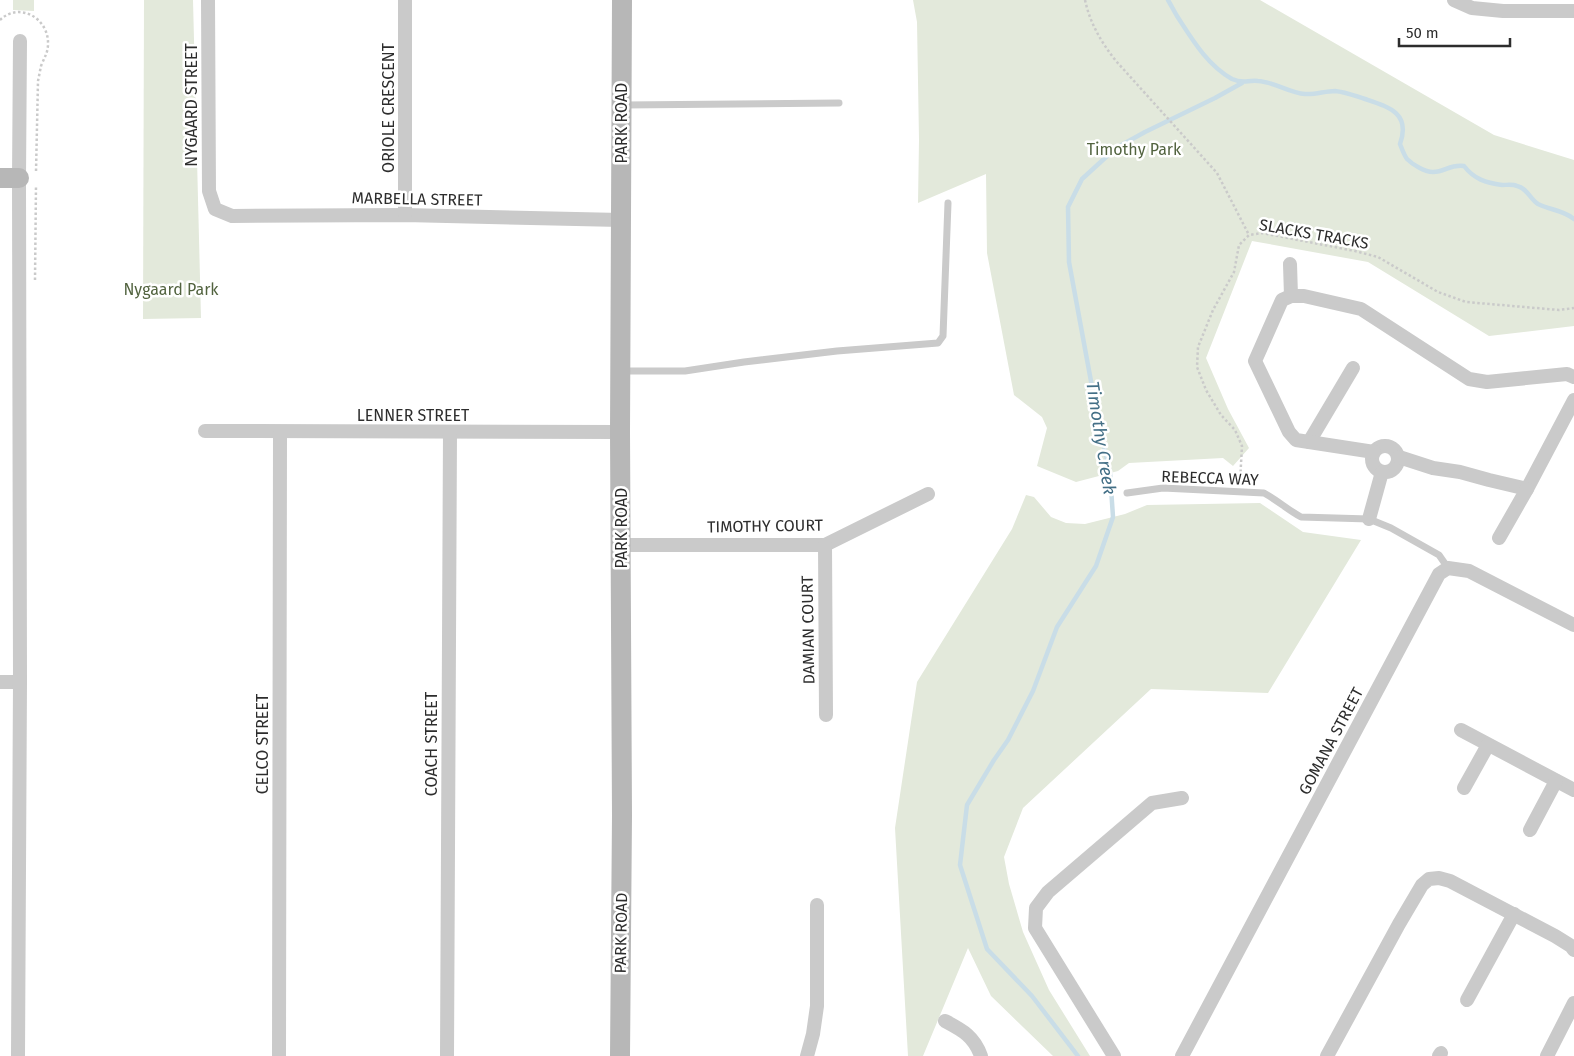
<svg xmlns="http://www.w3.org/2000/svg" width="1574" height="1056" font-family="'Fira Sans',sans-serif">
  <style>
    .green { fill: #e3e9db }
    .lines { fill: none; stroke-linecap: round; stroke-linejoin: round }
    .stream { stroke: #c9dde7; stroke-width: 4.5 }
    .path { stroke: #cacaca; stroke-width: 2.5; stroke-dasharray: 2.5 2.5; stroke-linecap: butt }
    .lane { stroke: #cacaca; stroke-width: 7 }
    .street { stroke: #cacaca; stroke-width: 14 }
    .secondary { stroke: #b7b7b7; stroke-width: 20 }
    .labels { text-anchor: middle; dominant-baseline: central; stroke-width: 5; stroke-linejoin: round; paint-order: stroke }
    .street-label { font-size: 16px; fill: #2d2d2d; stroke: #fff }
    .park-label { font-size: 16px; fill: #52633f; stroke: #fff }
    .water-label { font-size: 18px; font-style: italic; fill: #436f86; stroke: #fff }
  </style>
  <rect width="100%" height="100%" fill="#fff"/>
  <g class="green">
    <polygon points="13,0 34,0 34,11 13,10"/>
    <polygon points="144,0 193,0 201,318 143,319"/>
    <polygon points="913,0 1260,0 1494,135 1574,160 1574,326 1489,336 1368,262 1252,241 1206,358 1228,409 1249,448 1233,466 1223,458 1129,463 1118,471 1076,482 1037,466 1047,428 1042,417 1014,395 987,253 986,174 918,203 919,140 917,22"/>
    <polygon points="1026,495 1034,497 1051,517 1066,523 1085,524 1125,514 1147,505 1260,503 1303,532 1361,540 1268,693 1151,689 1023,808 1004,857 1009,884 1023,932 1049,990 1090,1056 1053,1056 991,996 968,948 923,1056 908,1056 895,828 917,682 1012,529"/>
  </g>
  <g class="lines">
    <g class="stream">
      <path d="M1168,0C1171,5 1174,11 1177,16C1192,39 1207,65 1232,79C1243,84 1247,80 1258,81C1275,82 1289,93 1305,94C1315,95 1325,91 1335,91C1346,92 1355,96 1365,99C1389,107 1411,113 1400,144C1402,149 1404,155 1407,159C1413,165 1425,172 1433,172C1445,172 1450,164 1464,166C1474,179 1486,183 1502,185C1507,185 1513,184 1517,186C1527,188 1530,199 1538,204C1550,210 1563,210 1574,219"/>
      <polyline points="1078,1056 1032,996 987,949 960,865 967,805 994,760 1008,740 1033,691 1057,627 1096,566 1113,517 1110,473 1100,430 1069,262 1068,207 1082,179 1116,148 1145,132 1215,98 1242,83"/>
    </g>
    <g class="path">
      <path d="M1085,0C1090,23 1101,42 1116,61L1217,173L1249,235"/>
      <path d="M0,20C20,1 49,19 48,44C48,53 44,58 41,66C40,71 39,76 38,81L36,172"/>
      <polyline points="35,280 36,185"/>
      <polyline points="1240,482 1242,446 1235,430 1221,415 1206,390 1197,367 1198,347 1213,310 1234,272 1239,245 1249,235 1262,233 1355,251 1378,257 1438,292 1466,302 1559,310 1574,308"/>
    </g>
    <g class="lane">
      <polyline points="624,105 839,103"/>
      <polyline points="622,371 685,371 744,362 837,351 938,343 943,336 948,203"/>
      <path d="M1127,493L1163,488L1264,493C1277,500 1288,510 1301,517L1369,519L1391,528L1439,555L1448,568"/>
    </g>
    <g class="street">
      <polyline points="208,0 209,191 215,209 232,216 405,215 621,220"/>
      <polyline points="405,0 405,215"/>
      <polyline points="1454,0 1472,8 1503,11 1574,11"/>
      <polyline points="1290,264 1291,296"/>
      <polyline points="205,431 620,432"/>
      <polyline points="1309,442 1353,368"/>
      <circle cx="1385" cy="459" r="13"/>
      <polyline points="1374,452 1296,440 1289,432 1255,361 1282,300 1291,296 1304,296 1361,309 1469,379 1487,382 1567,374 1574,377"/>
      <polyline points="1399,457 1433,468 1460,472 1489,480 1527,489 1574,400"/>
      <polyline points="1369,519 1382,472"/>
      <polyline points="1499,538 1527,489"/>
      <polyline points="621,545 825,545 928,494"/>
      <polyline points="825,545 826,715"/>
      <polyline points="0,682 20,682"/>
      <polyline points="1461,730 1574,790"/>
      <polyline points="1464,788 1488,745"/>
      <polyline points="1530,830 1556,781"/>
      <polyline points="1467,1000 1514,914"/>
      <path d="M945,1021C962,1030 974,1036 981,1056"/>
      <polyline points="18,1056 20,682 19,178 20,41"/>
      <polyline points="279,1056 280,433"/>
      <polyline points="447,1056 450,432"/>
      <polyline points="807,1056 813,1034 817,1006 817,905"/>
      <polyline points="1114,1056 1035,928 1036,908 1048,892 1152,803 1182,798"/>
      <polyline points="1182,1056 1439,574 1448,568 1469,571 1574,625"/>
      <polyline points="1327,1056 1399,924 1422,885 1429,879 1439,878 1450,881 1555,936 1571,946 1574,950"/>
      <polyline points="1439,1056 1441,1053"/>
      <polyline points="1547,1056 1574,1003"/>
    </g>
    <g class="secondary">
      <polyline points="0,178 19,178"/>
      <polyline points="620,1056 622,815 620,432 622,0"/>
    </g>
  </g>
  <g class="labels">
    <g class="street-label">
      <text transform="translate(191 105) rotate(-90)">NYGAARD STREET</text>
      <text transform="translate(388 108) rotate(-90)">ORIOLE CRESCENT</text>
      <text transform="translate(621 123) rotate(-90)">PARK ROAD</text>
      <text transform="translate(417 199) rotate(1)">MARBELLA STREET</text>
      <text transform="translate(1314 234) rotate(10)">SLACKS TRACKS</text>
      <text x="413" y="415">LENNER STREET</text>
      <text transform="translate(1210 478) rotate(2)">REBECCA WAY</text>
      <text transform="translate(765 526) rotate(-1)">TIMOTHY COURT</text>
      <text transform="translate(621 528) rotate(-90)">PARK ROAD</text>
      <text transform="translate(808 630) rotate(-91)">DAMIAN COURT</text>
      <text transform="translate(1331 741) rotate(-62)">GOMANA STREET</text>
      <text transform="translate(262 744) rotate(-90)">CELCO STREET</text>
      <text transform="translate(431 744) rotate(-90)">COACH STREET</text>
      <text transform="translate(621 933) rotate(-89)">PARK ROAD</text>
    </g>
    <g class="park-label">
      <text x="1134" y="149">Timothy Park</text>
      <text x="171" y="289">Nygaard Park</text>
    </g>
    <g class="water-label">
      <text transform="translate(1101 438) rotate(81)">Timothy Creek</text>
    </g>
  </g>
  <path d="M1399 38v8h111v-8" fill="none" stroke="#2d2d2d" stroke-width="2.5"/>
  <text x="1406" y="38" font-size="15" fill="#2d2d2d" stroke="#ffffff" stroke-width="4" paint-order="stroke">50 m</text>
</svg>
